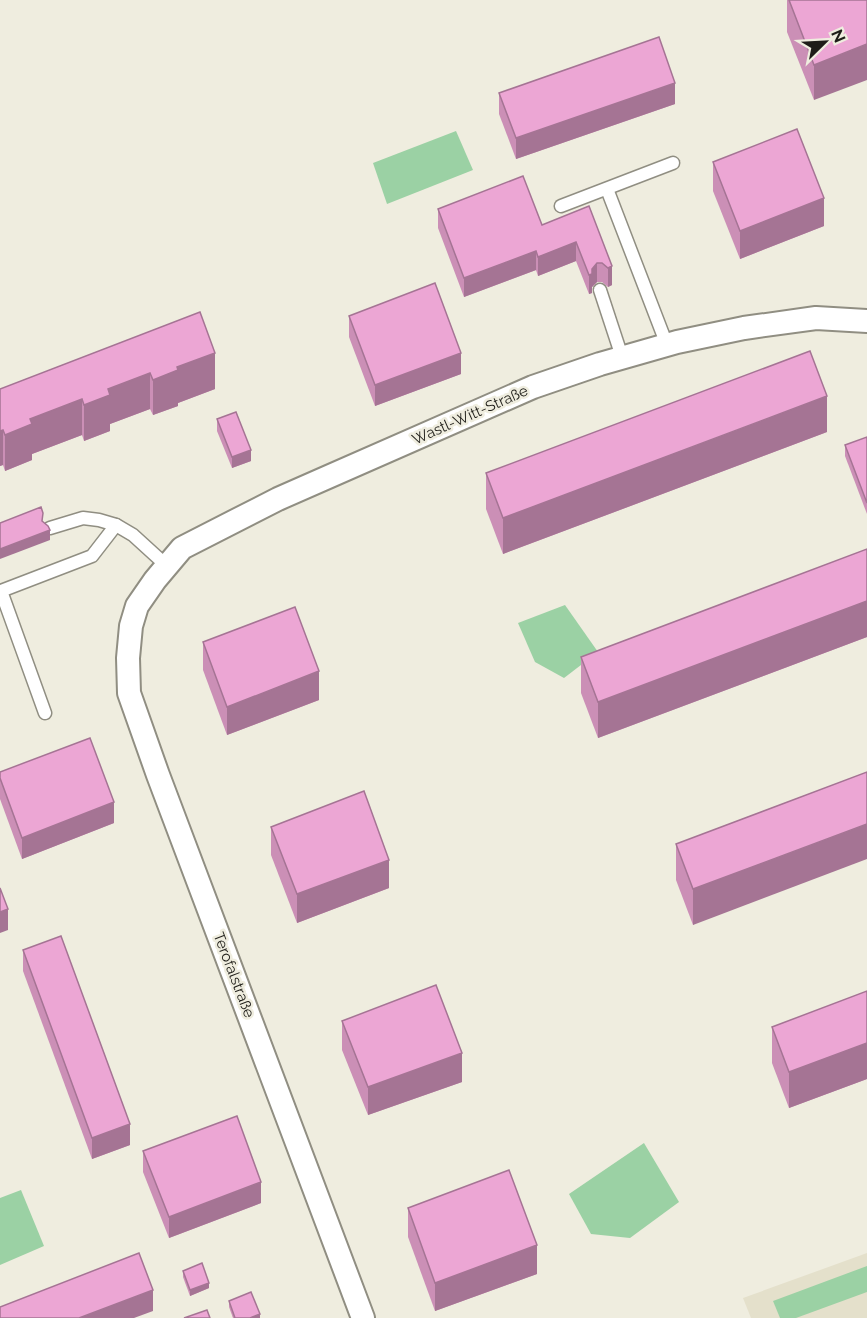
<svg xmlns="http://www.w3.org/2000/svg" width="867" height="1318" font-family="Raleway,sans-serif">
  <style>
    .built { fill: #e4e0cb }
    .green { fill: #9bd1a4 }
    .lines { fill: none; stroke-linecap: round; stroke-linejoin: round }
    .service-casing { stroke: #908e82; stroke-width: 15 }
    .minor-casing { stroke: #908e82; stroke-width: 26 }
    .service { stroke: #fff; stroke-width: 12 }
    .minor { stroke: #fff; stroke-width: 22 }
    .wall { fill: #cb8fb6 }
    .shaded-wall { fill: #a57494 }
    .building { fill: #eca6d4; stroke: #a57494; stroke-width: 1.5 }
    .labels { text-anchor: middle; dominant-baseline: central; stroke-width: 5; stroke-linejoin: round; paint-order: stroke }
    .street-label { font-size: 15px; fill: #1e1d18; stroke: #efeddf }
  </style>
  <rect width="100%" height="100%" fill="#efeddf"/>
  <polygon class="built" points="867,1253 867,1318 751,1318 743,1298"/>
  <g class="green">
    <polygon points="456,131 473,170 387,204 373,163"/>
    <polygon points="565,605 598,652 564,678 535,662 518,623"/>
    <polygon points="644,1143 679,1202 630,1238 591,1234 569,1194"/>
    <polygon points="21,1190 44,1246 0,1265 0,1198"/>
    <polygon points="867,1266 867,1292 796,1318 780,1318 773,1301"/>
  </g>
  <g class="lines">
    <defs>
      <g id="service">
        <polyline points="607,189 667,345"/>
        <polyline points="561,206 673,163"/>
        <polyline points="600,290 622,357"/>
        <polyline points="50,528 83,518 99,520 116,525 133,535 167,566"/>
        <polyline points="45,713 1,591 92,556 116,525"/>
      </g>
      <polyline id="minor" points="363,1318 158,775 129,693 128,658 131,626 137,606 155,580 182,548 278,499 328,477 533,387 600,364 677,342 744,328 816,318 867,321"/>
    </defs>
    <use href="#service" class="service-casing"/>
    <use href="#minor" class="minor-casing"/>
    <use href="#service" class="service"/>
    <use href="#minor" class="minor"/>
  </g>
  <g class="wall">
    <polygon points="787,0 867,0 814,100 787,32"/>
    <polygon points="499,93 675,104 516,159 499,114"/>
    <polygon points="713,162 824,226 740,259 713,191"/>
    <polygon points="589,206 612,266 612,285 608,287 602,282 597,282 592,287 592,293 589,294 576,261 538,276 536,270 464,297 438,228 438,209 542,225"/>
    <polygon points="200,312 215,389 178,403 178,406 153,415 150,409 110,424 110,431 84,441 82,435 32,454 32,460 5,471 3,465 0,466 0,389"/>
    <polygon points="349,316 461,374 375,406 349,337"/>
    <polygon points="217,419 251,461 232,468 217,431"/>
    <polygon points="827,432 503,554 486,509 486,473"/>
    <polygon points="867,437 867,514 845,456 845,445"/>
    <polygon points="867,549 867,637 598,738 581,693 581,657"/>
    <polygon points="203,642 319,700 227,735 203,670"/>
    <polygon points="0,772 114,823 22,859 0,799"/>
    <polygon points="867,772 693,925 676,880 676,844"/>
    <polygon points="271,827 389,888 297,923 271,855"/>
    <polygon points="23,950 130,1145 92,1159 23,971"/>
    <polygon points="867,991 867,1079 789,1108 772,1063 772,1027"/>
    <polygon points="342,1021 462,1082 368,1115 342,1050"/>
    <polygon points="143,1151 261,1203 169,1238 143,1172"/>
    <polygon points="408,1208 537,1274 435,1311 408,1237"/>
    <polygon points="183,1271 209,1288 190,1296 183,1277"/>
    <polygon points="229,1301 260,1318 233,1318 229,1307"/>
  </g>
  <g class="shaded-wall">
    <polygon points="867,44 867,80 814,100 814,65"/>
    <polygon points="675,83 675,104 516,159 516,138"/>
    <polygon points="824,198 824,226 740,259 740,231"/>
    <polygon points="576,242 576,261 538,276 538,257"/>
    <polygon points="536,251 536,270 464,297 464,278"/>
    <polygon points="597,263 597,282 592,287 592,293 589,294 589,275 592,269"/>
    <polygon points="612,266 612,285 608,287 608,268"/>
    <polygon points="215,353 215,389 178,403 178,406 153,415 153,380 177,367"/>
    <polygon points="461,353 461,374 375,406 375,385"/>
    <polygon points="150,373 150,409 110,424 110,431 84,441 84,405 108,389"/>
    <polygon points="827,396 827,432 503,554 503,518"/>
    <polygon points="82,399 82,435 32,454 32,460 5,471 5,435 30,419"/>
    <polygon points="3,430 3,465 0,466 0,431"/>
    <polygon points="251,450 251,461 232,468 232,457"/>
    <polygon points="50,530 50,540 0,559 0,549"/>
    <polygon points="867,601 867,637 598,738 598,702"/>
    <polygon points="319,671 319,700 227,735 227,707"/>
    <polygon points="114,802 114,823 22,859 22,838"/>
    <polygon points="867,824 867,859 693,925 693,889"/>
    <polygon points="389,860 389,888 297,923 297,894"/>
    <polygon points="8,909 8,930 0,933 0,912"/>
    <polygon points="867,1043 867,1079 789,1108 789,1072"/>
    <polygon points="462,1053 462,1082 368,1115 368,1087"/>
    <polygon points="130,1124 130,1145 92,1159 92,1138"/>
    <polygon points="261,1182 261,1203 169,1238 169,1217"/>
    <polygon points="537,1245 537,1274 435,1311 435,1283"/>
    <polygon points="209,1283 209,1288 190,1296 190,1290"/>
    <polygon points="153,1290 153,1311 134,1318 79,1318"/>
    <polygon points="260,1314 260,1318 250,1318"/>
  </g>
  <g class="building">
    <polygon points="789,0 867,0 867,44 814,65"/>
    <polygon points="659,37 675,83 516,138 499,93"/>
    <polygon points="797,129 824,198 740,231 713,162"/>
    <polygon points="523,176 542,225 589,206 612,266 608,268 602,263 597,263 592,269 592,274 589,275 576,242 538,257 536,251 464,278 438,209"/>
    <polygon points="435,283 461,353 375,385 349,316"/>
    <polygon points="200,312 215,353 177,367 178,370 153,380 150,373 108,389 110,395 84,405 82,399 30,419 32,424 5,435 3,430 0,431 0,389"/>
    <polygon points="810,351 827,396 503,518 486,473"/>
    <polygon points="236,412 251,450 232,457 217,419"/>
    <polygon points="867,437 867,503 845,445"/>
    <polygon points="41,507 43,513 42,521 48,526 50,530 0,549 0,523"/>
    <polygon points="867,549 867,601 598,702 581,657"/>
    <polygon points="295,607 319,671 227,707 203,642"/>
    <polygon points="90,738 114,802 22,838 0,778 0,772"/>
    <polygon points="867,772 867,824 693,889 676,844"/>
    <polygon points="364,791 389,860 297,894 271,827"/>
    <polygon points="0,888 8,909 0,912"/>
    <polygon points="61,936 130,1124 92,1138 23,950"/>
    <polygon points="436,985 462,1053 368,1087 342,1021"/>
    <polygon points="867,991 867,1043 789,1072 772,1027"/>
    <polygon points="237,1116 261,1182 169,1217 143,1151"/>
    <polygon points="509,1170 537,1245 435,1283 408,1208"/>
    <polygon points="139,1253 153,1290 79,1318 0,1318 0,1307"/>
    <polygon points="202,1263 209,1283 190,1290 183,1271"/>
    <polygon points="251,1292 260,1314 250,1318 235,1318 229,1301"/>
    <polygon points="207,1310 210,1318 184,1318"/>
  </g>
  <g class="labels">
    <g class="street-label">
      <text transform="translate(470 415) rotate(-24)">Wastl-Witt-Straße</text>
      <text transform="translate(234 975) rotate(69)">Terofalstraße</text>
    </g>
  </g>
  <g transform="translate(825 42) rotate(66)" stroke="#efeddf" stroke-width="4.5" paint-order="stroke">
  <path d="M0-4.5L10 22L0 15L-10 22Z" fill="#1e1d18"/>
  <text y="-9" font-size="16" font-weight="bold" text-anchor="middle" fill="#1e1d18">N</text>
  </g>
</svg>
